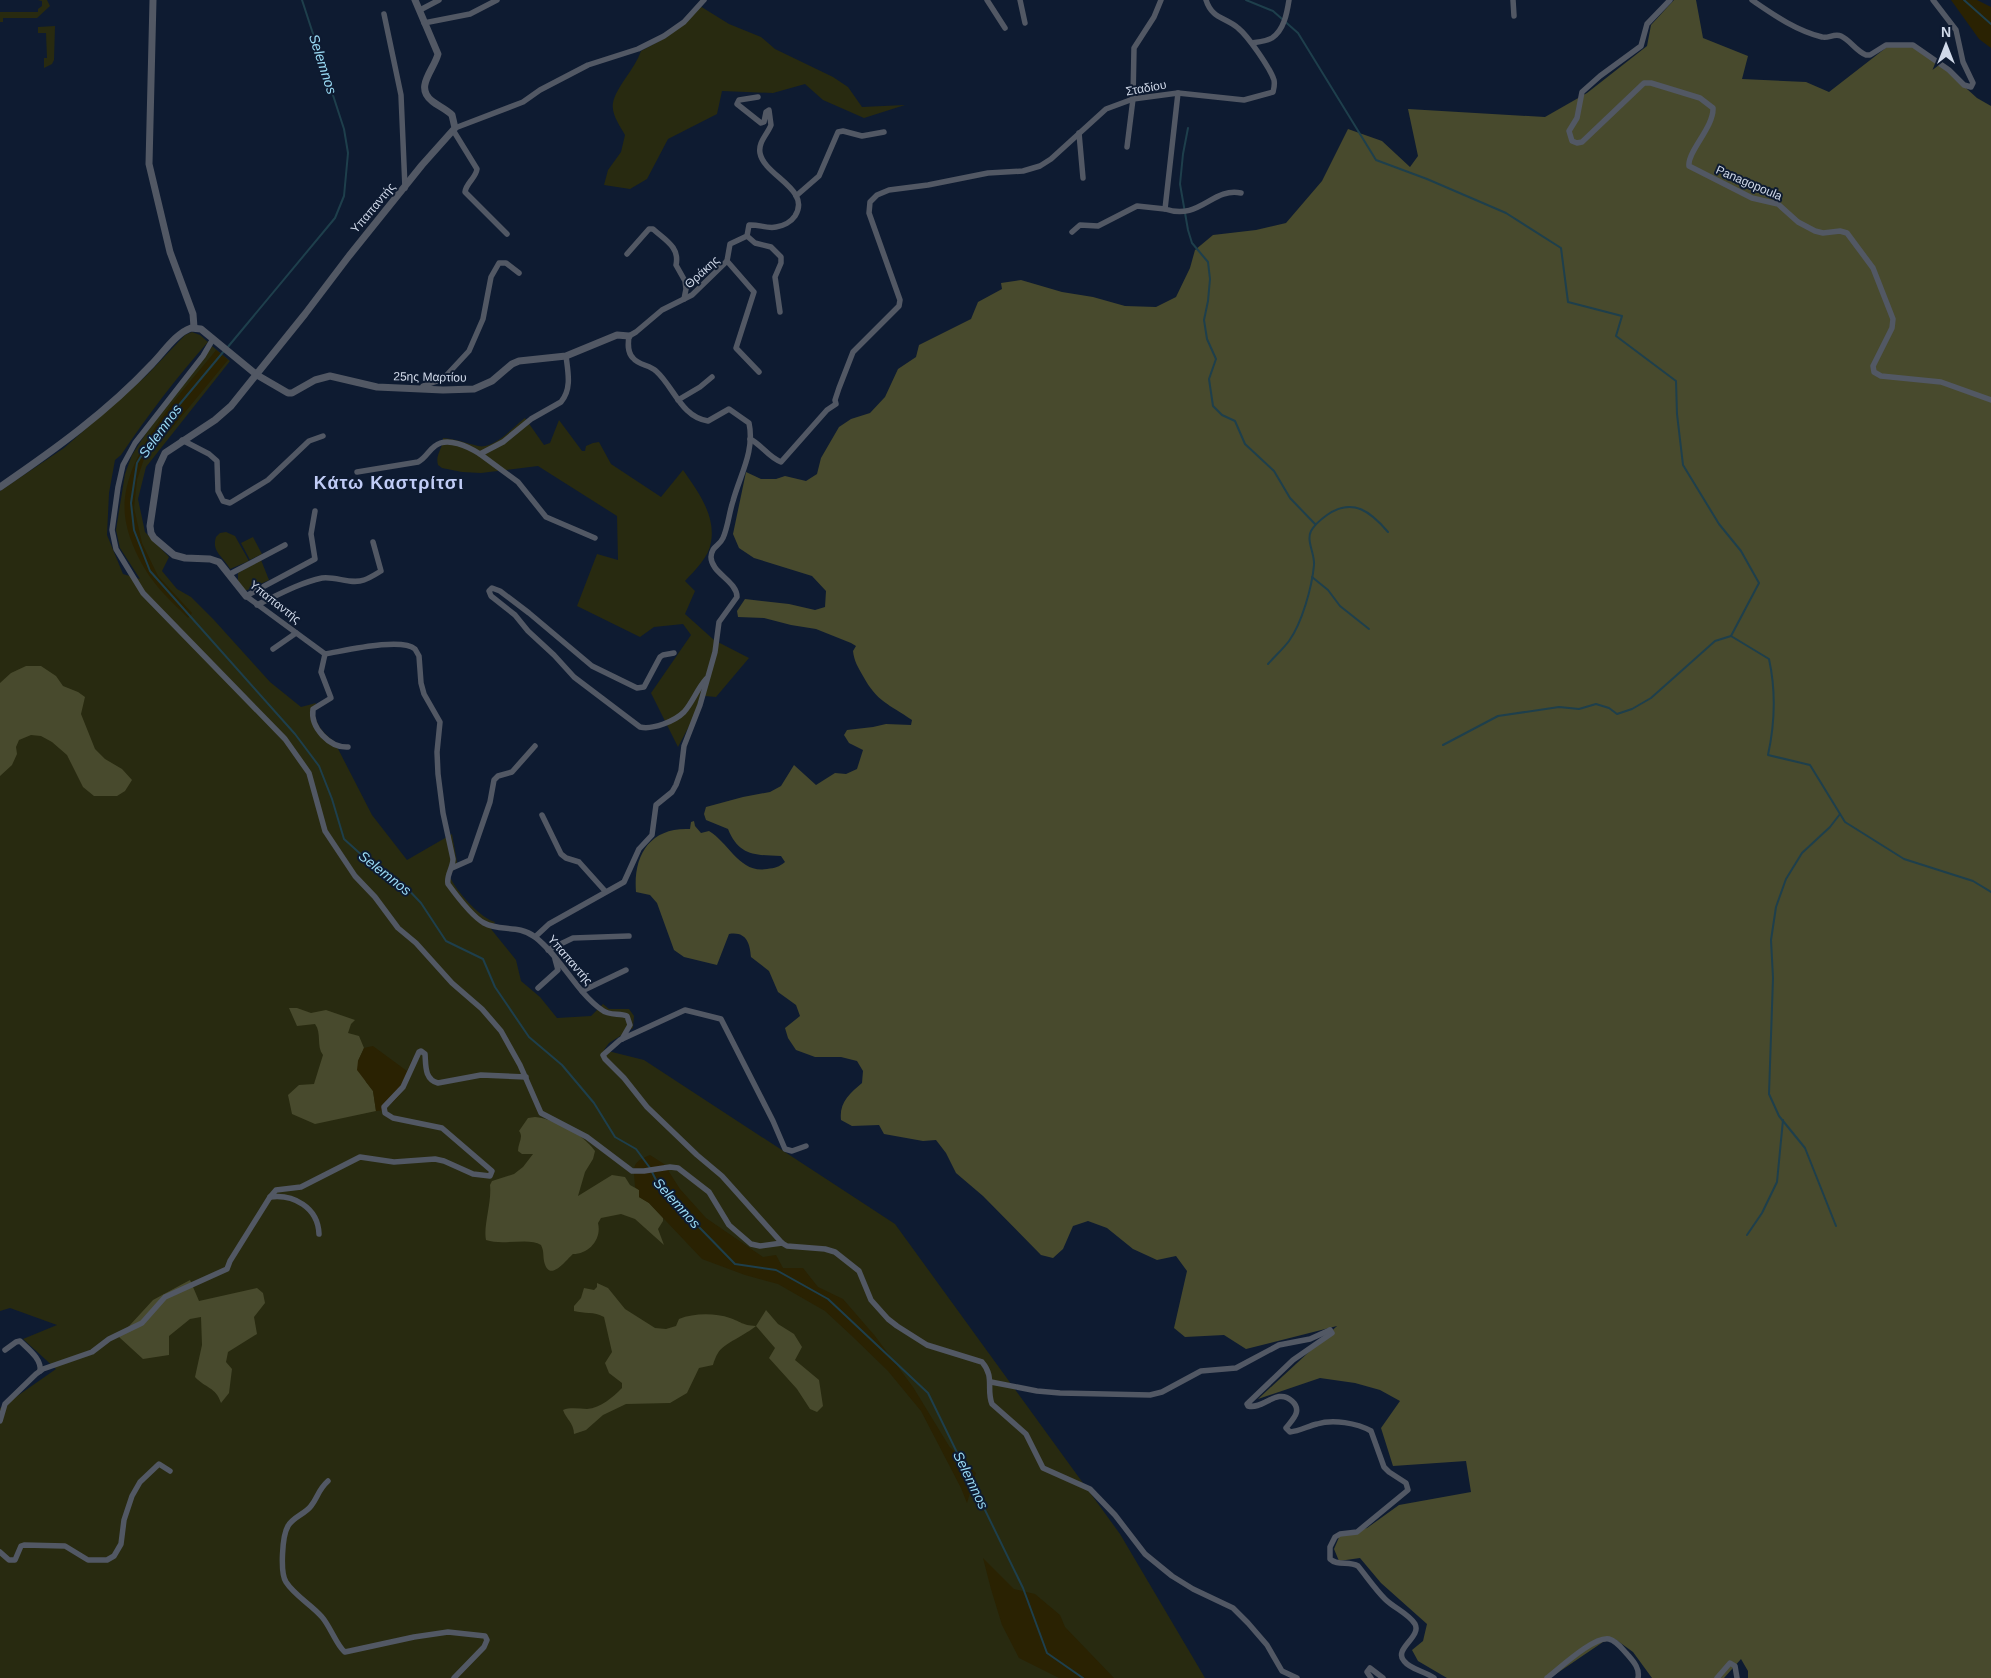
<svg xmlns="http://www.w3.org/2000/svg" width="1991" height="1678" font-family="Arial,sans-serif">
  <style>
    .green { fill: #282a10 }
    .forest { fill: #484a2d }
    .sand { fill: #2a2202 }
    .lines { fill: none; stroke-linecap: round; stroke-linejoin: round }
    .stream { stroke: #1e3f4c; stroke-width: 2 }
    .minor { stroke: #525864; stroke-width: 5.5 }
    .tertiary { stroke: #525864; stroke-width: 7 }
    .labels { text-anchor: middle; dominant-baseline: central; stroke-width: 4; stroke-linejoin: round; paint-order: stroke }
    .street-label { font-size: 12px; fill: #d0d9e9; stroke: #0e1b31 }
    .water-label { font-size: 14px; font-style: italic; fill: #99daf4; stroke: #0e1b31 }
    .district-label { font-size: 18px; font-weight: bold; letter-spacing: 1px; fill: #c0ccf6; stroke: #0e1b31 }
  </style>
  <rect width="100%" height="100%" fill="#0e1b31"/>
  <g class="green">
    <polygon points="38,0 47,0 50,6 37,18 3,18 3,22 0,22 0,12 38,12 38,9 42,6 42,1"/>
    <path d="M700,6L729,24L761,37L775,49L833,77L848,87L862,107L905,105L864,118L823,100L805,84L773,93L722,91L717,114L668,139L647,179L630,189L604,185L608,170L621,152L625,135C620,126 611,114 613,103C616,87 635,69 641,51L667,37Z"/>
    <polygon points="55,26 54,60 52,64 44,68 44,58 47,58 46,33 38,33 38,27"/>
    <path d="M192,332L200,335L208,342C176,378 148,415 121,455L115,460L109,493L107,535L123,574L140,579L120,548L116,530L125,474L132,455L150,427L212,346L230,361L146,467L138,499L145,532L169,557L162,571L177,589L191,597L214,620L270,682L301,707L316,703C311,719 322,733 334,741L372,815L407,860L452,834L457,862L450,877C456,891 480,918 495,922L491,929L516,960L521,981L540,997L557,1018L591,1016L603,1004L609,1009H629L634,1016L633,1028L609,1043L604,1050L644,1060L895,1224L1120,1534L1205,1678H0V1408L56,1369L23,1339L57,1325L10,1308L0,1311V491L64,448L146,376L185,335Z"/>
    <path d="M525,418L544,445L550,443L559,420L582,451H585L586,446L593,443L599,442L611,464L661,497L683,470C697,490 716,515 711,542C709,557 695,570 685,581L695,591L685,614L714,640L749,658L716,697L705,696L678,747L651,693L691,635L683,624L654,627L640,637L577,606L597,554L618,560L617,516L538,466L481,473L462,472L442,468L438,465C435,454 443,449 443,438C456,439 466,443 478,446C494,450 514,426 525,418Z"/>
    <path d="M226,532L235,536L249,561L230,569C224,557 211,552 216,537L220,533Z"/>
    <polygon points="253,537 262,554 250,560 241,543"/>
    <polygon points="261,560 269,580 245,591 238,582 238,573"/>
  </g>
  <g class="forest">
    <path d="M1674,0H1696L1703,38L1748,56L1742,79L1806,82L1829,92L1887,47L1913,46L1947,71L1977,98L1991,106V1678H1748V1671L1741,1659L1724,1678H1652L1633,1652L1615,1639L1603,1642L1550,1678H1447L1418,1661L1412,1650L1423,1641L1427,1624L1381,1583L1360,1558L1339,1561L1334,1549L1340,1535L1367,1528L1399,1505L1471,1492L1466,1461L1393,1466L1381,1428L1400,1401L1380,1390L1355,1383L1320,1378L1258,1399L1337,1326L1246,1349L1224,1335L1185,1337L1174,1328L1187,1271L1176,1256L1157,1260L1133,1249L1107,1228L1088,1221L1073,1226L1063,1249L1053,1258L1041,1255L983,1196L956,1173L946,1153L936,1140L923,1141L884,1134L879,1125L852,1126L841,1120C839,1103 849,1094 862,1083L863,1071L857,1061L841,1057H815L796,1050L788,1038L785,1028L800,1016L796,1005L778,992L769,971L751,957C750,943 746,931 729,934L717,965L684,957L674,950L657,903L650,895L636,892C633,855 650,827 690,829L691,822L694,821L695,826L701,833L709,831C729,843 740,874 767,869C775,868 779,867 785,862L781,856C755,855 739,856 728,829L706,820L704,814L706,807L743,797L770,792L781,786L794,765L816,785L835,773L846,774L857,769L863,750L849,743L844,735L847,730L873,727L886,724L911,725L912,720C889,704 877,702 863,676C858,667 854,661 853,651L856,646L851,643L816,629L791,625L764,618L738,617L737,611L745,599L789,604L815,610L825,607L826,591L812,576L754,558L739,548L733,534L746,472L761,479H776L785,476L806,481L817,474L821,458L839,427L851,419L870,413L885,397L898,369L916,357L919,345L971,319L978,302L1002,289L1001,283L1021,280L1062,292L1093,297L1125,306L1156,307L1176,297L1190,268L1195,250L1213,235L1256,230L1286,223L1322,181L1348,129L1382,141L1410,167L1418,156L1408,109L1545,117L1587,93L1647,46L1651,25Z"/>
    <polygon points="26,666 41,666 56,676 63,686 78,692 85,697 81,714 95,749 105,759 122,769 132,780 125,791 117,796 94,796 83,787 67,755 52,742 41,736 31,735 19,740 16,747 17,754 12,765 0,776 0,683 11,673"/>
    <path d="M289,1008H297L311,1013L326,1010L355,1020L351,1024L348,1033L359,1036L364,1048L358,1061L366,1082L373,1091L376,1111L315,1124L292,1114L288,1095L299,1085L314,1084L323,1055C316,1046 322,1033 315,1024L297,1026Z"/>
    <path d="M535,1117C555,1119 583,1134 595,1151L593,1159L585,1172L578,1196L612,1175L625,1177L630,1185L639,1190V1197L649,1203L663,1218V1221L658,1229L664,1245L635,1219L621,1214L601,1218L598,1223C602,1239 589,1254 573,1254C566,1260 549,1284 544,1261C543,1255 544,1251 541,1245C529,1237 503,1246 486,1240C483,1226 492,1202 490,1185L492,1181L514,1174L523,1167L533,1154H522L518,1151C518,1143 524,1137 519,1131L528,1118Z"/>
    <path d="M190,1280L199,1301L257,1288L263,1293L265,1303L254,1317L257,1334L228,1352L226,1362L232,1369L229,1393L221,1403C216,1387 205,1388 195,1377L202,1345L201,1317L190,1319L169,1336V1355L143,1359L119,1337L153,1300Z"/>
    <path d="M597,1283L608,1288L625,1309L655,1328L666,1329L676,1326L679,1319C694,1313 715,1313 730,1318C742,1322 741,1325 756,1326L766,1310L778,1324L794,1334L802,1347L795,1360L819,1380L823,1406L817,1412L810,1409L797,1389L769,1358L775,1348L756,1326C747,1334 723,1344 718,1353C716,1356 714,1361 713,1365L699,1368L687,1393L670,1403L626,1404L603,1415L586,1430L574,1434C574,1423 566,1419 563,1410C571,1407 579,1409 587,1409C601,1408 613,1397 622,1388V1383L609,1373L605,1363L612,1352L604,1317C594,1311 584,1314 574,1311V1306L581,1298L584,1288L594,1290L597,1287Z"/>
  </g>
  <g class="sand">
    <polygon points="1951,0 1977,0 1991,7 1991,48 1979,39"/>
    <path d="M216,350L228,360L172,428L145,456L137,480L134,508L142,543L158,576L192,613L188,618C173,603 156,588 145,569C136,554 127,534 125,516C119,456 182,393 216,350Z"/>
    <path d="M373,1046L407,1071L412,1059L415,1063C410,1080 403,1096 388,1106L386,1110L376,1111L373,1091L357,1070L358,1061L364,1048Z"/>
    <path d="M650,1155L664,1164L680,1189L706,1218L763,1257L776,1255L783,1268H803L818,1287L843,1299L875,1336L913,1387L949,1446L976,1473L967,1503L961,1488L921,1411L888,1371L853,1337L825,1311L778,1284L745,1275L702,1259L649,1203L639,1197V1190L635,1187C634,1167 630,1163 650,1155Z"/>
    <polygon points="983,1558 1014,1589 1035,1594 1060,1615 1065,1627 1114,1678 1059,1678 1019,1658 1002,1625 991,1589"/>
  </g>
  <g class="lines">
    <g class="stream">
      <path d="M1246,0L1273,11L1298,33L1376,160L1427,179L1506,213L1561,248L1568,302L1622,316L1616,336L1676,381L1677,414L1683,465L1719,524L1741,551L1759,583L1731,636L1769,659C1776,691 1775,723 1768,755L1810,765L1845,822L1904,859L1973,881L1991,892"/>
      <polyline points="1964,0 1991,24"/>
      <polyline points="1188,128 1183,154 1180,184 1188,230 1192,243 1208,262 1210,279 1208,301 1204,320 1207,339 1216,359 1209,379 1213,406 1222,415 1235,421 1245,444 1274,471 1290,498 1315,524"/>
      <polyline points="227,348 335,218 344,196 348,153 344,129 302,0"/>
      <polyline points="224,351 154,435 137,463 131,503 134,530 150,571 295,734 319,766 332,799 344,839 375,867 403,884 421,903 446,941 483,959 495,987 529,1037 562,1065 594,1103 615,1137 636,1149 650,1168"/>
      <polyline points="1312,577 1328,590 1340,606 1369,629"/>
      <path d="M1268,664C1275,656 1283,649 1289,641C1302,623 1312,587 1314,565C1315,554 1306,541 1311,531C1315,524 1320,520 1327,515C1353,497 1371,512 1388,532"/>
      <polyline points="1443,745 1498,716 1559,707 1579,709 1596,704 1609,708 1617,714 1632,709 1651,698 1715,641 1731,636"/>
      <polyline points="652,1172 659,1186 735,1264 776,1270 828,1299 928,1393 1023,1588 1047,1653 1083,1678"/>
      <polyline points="1836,1226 1805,1148 1779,1116 1769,1094 1773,978 1771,940 1776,907 1786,879 1802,853 1830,827 1840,814"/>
      <polyline points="1747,1235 1762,1213 1777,1182 1783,1120"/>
    </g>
    <g class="minor">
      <polyline points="987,0 1005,28"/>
      <polyline points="1020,0 1025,23"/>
      <polyline points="1513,0 1514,16"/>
      <path d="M1670,0L1647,24L1641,46L1600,76L1582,92L1577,118L1569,131L1572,141L1577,143L1582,142L1644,83H1651L1700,98L1713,108C1714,127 1687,152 1689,166L1752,198L1778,204L1798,222L1815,231L1823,233L1840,231L1847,233L1873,268L1893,319L1892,328L1873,366L1874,372L1881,376L1941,382L1991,400"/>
      <path d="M1752,0C1774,15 1795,30 1822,37C1828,39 1834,33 1841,36C1850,40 1856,51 1866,55H1870L1886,45H1913L1949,70L1964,85L1971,87L1973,83L1963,62L1956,30L1933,0"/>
      <polyline points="420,10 439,0"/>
      <polyline points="384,14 401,95 405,188"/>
      <polyline points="424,23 470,14 497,0"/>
      <path d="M1252,43C1258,42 1267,41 1272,38C1284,30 1287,13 1289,0"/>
      <path d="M1178,93L1165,209C1200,221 1212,187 1241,193"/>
      <polyline points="455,128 523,102 540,90 588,65 638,49 664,36 684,22 704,0"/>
      <path d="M453,130L477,169C476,178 466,183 465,192L507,234"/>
      <polyline points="1079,133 1083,178"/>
      <polyline points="1127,147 1133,99 1134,48 1154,17 1161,0"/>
      <polyline points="796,196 819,176 838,132 843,131 862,136 884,132"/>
      <polyline points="1072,232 1080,225 1098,226 1137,206 1165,209"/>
      <polyline points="747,236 755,243 771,247 781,257 781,263 775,277 780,312"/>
      <path d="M627,254L649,229H653C665,240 680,247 676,265L685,281L686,289L684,299"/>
      <path d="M727,261L730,244L747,236L749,225C758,224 767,229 776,227C783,226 791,222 795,216C812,189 764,176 760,153C758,142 767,135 771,125L769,110L766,112L764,122L761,123L737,104L739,100L758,97"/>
      <polyline points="213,339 203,356 135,443 123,465 118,487 112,530 116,549 143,593 285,739 309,773 325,831 355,876 375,897 398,928 416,943 452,983 482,1009 501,1031 520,1065 541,1113 587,1137 632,1171 644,1171 670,1167 678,1168 709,1192 729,1225 751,1244 760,1246 782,1243"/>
      <polyline points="422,388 423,386 443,379 469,351 483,319 491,277 499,263 506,263 519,273"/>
      <polyline points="678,400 700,387 712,377"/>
      <path d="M750,439C762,445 768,457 781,462L827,410L836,404L835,400L839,388L853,352L899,306L900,300L869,213L870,202L877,195L889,190L928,185L988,173L1023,171L1040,166L1051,159L1106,109L1133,99L1178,93L1244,100L1273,92C1274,88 1275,85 1274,80C1270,68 1248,36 1238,28C1225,17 1212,19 1206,0"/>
      <polyline points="182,440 209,454 217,461 218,491 223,501 230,503 268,480 309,441 323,436"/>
      <polyline points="480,454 518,482 546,517 595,538"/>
      <path d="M357,472L418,462C426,458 428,451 435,446C447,436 469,447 480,454L503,442L531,419L561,402C572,389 568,372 566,356"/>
      <path d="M315,511L311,534L315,559L246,596L325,654C344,651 401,637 415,649L419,656L421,683L424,694L440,722L437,752L438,774L443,813L453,859C453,868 446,875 448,884C456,895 473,917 484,923C500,932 518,924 535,937C561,957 576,992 602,1010C609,1016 619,1013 627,1016L630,1025L622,1039"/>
      <polyline points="230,574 285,545"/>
      <path d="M257,605C278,595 299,583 322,578C336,576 351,585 364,580C370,578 376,574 381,571L373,542"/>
      <polyline points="273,649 296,633"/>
      <path d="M674,653L663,655L660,657L644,687L637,688L592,666L529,613L500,591L492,588L489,591L491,596L515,615L528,631L554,655L574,677L640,727C653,730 675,721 684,712C693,702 697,689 706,679"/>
      <path d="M325,654L321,672L331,698L313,709C310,728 330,748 348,747"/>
      <polyline points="542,815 561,854 566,858 579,862 605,891"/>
      <polyline points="452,868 470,860 490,802 494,780 498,776 512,772 535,746"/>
      <path d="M535,937L549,924L624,882L639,849L652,835L656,805L672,792L676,785L681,771L684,746L700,705L715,652L719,622L737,597C737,581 711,573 711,557C712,545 719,547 723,538C728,527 729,513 733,501C740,475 755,451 749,423L729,409L708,421C681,417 674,387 656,371C650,365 638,365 633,358C627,352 628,343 629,336L636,332L662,310L692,295L727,261L754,292L736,348L759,372"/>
      <polyline points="548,950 573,938 629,936"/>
      <polyline points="538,988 558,970 555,959"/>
      <polyline points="582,991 626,970"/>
      <path d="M806,1146L792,1151L785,1149L773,1121L721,1019L685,1010L620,1040L603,1055L605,1059L624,1078L647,1107L697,1155L722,1176L782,1243L787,1246L825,1249L835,1252L859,1271L871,1300L888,1319L897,1326L927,1345L982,1362C995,1377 986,1389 992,1404L1026,1434L1043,1468L1090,1489L1115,1515L1145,1554L1172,1576L1193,1589L1233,1608L1248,1623L1267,1645L1282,1671L1297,1678"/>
      <path d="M270,1197C293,1194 318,1207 319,1234"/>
      <path d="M1330,1330L1332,1333L1293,1360L1247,1404L1248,1406C1263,1410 1277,1387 1292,1401C1303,1411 1292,1420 1286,1428L1290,1432C1300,1431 1308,1426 1317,1424C1333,1419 1357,1423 1371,1431L1384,1467L1389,1472L1406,1483L1408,1490L1357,1532L1340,1534L1335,1537L1330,1547V1559C1337,1566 1349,1561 1358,1566C1367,1577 1375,1589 1385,1599C1394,1608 1409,1614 1415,1624C1422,1637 1393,1649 1404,1661C1411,1670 1425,1671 1434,1678"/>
      <path d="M5,1350L16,1342L20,1341C28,1349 42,1359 40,1371"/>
      <polyline points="991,1382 1037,1391 1060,1393 1150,1395 1162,1392 1201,1371 1236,1368 1279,1345 1310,1339 1330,1330"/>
      <path d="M0,1421L5,1404L36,1374L43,1369L92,1352L109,1339L142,1323L165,1297L227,1269L230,1261L270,1197L276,1190L301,1187L360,1157L394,1162L435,1159L444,1161L473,1174L490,1176L492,1171L442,1128L393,1118L385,1113L384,1107L403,1087L419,1052L421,1051L425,1054C426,1065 424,1079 438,1083L481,1075L526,1077"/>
      <path d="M328,1481C318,1490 318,1497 311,1506C305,1514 293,1517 288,1526C282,1536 280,1573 286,1582C295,1596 312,1605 322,1617C330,1626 338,1648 345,1652L414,1637L448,1632L485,1636L487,1640L484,1647L454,1678"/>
      <polyline points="0,1552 9,1560 15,1560 21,1546 24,1545 65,1546 88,1560 107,1560 114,1556 121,1544 124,1520 132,1496 140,1482 159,1464 170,1471"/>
      <polyline points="1371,1678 1367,1672 1370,1668 1383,1678"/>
      <path d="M1547,1678C1560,1668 1594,1636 1609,1639C1617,1641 1622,1649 1627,1654C1633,1661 1640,1668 1638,1678"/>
      <polyline points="1717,1678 1730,1663 1735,1666 1737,1678"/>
    </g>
    <g class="tertiary">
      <polyline points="153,0 149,164 170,252 193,314 194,327"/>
      <path d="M0,487C54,450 107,412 152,364C163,353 176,333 191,328L201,329L257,375L288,393H292L315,380L330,376L377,387L443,390L474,389L492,381L512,364L519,361L566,356L617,335L629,336"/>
      <path d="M246,596L219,562L210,559L185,558L174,555L154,538L151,533L150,526L159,466L165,453L215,420L231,406L305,314L349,256L422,165L455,128L452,115C446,109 438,106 432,101C414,87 434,70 438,54L415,0"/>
    </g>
  </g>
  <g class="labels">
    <g class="street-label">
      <text transform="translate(1146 88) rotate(-10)">Σταδίου</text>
      <text transform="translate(1749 183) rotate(23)">Panagopoula</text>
      <text transform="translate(373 208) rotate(-50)">Υπαπαντής</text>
      <text transform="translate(702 272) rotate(-42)">Θράκης</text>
      <text transform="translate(430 377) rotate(1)">25ης Μαρτίου</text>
      <text transform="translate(275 602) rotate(38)">Υπαπαντής</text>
      <text transform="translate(570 960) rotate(49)">Υπαπαντής</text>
    </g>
    <g class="water-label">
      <text transform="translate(323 64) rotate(72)">Selemnos</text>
      <text transform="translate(160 431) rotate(-54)">Selemnos</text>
      <text transform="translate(385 873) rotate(38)">Selemnos</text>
      <text transform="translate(677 1203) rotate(48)">Selemnos</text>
      <text transform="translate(971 1480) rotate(64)">Selemnos</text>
    </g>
    <g class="district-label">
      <text x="389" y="483">Κάτω Καστρίτσι</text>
    </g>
  </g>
  <g transform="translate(1946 45)" stroke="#0e1b31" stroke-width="4" paint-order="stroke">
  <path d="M0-4L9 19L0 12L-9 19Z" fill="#d0d9e9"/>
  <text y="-8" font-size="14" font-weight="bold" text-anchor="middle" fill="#d0d9e9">N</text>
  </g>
</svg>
